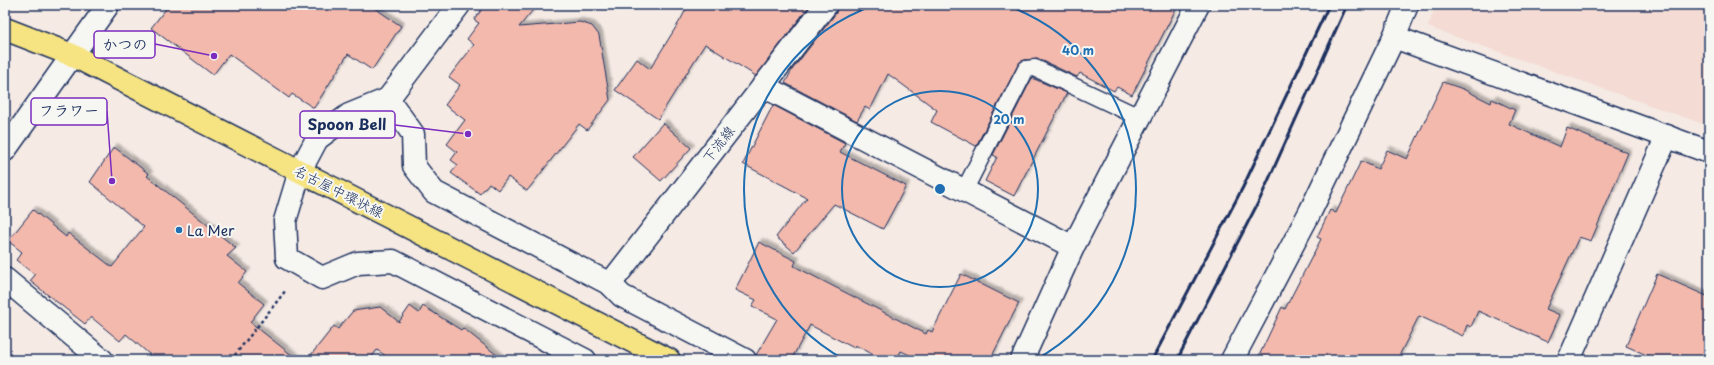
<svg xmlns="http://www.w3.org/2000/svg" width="1714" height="365" font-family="'Playpen Sans','Klee One',sans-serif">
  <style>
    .built { fill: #f4dbd3 }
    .building { fill: #f3b9ac; stroke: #1b2f5e; filter: url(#shadow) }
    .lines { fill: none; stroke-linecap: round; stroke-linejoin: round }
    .lane-casing { stroke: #1b2f5e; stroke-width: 19 }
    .street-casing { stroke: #1b2f5e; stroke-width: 25 }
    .primary-casing { stroke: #1b2f5e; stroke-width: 25 }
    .path { stroke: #1b2f5e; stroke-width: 2.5; stroke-dasharray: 3 3; stroke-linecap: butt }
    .lane { stroke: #f6f6f2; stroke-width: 16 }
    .street { stroke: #f6f6f2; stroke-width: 22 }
    .primary { stroke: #f6e381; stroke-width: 22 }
    .rail { stroke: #1b2f5e; stroke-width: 3 }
    .ring { fill: none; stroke: #1f6fb2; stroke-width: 2 }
    .poi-dot { fill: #1f6fb2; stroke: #f6f6f2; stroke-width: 1.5 }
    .labels { text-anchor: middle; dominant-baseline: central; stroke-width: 4; stroke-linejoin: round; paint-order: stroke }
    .street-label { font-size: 14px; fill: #1b2f5e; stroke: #f6f6f2 }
    .poi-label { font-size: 14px; fill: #1b2f5e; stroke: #f6f6f2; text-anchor: start }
    .centre { fill: #1f6fb2; stroke: #f6f6f2; stroke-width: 2 }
    .ring-label { font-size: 12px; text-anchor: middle; font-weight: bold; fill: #1f6fb2; stroke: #f6f6f2; stroke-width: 4; stroke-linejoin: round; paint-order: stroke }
    .leader { fill: none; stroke: #7b2cbf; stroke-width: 1.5 }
    .callout-dot { fill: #7b2cbf; stroke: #f6f6f2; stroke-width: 1.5 }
    .callout { fill: #f6f6f2; stroke: #7b2cbf; stroke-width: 1.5 }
    .callout-label { font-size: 15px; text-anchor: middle; font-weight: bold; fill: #1b2f5e }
  </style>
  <defs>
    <filter id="shadow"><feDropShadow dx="3.5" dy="-3.5" stdDeviation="1" flood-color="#0004"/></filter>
  </defs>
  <rect width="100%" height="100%" fill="#f5eae4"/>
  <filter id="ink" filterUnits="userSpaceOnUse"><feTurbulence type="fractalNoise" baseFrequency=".025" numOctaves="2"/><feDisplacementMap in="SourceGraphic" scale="8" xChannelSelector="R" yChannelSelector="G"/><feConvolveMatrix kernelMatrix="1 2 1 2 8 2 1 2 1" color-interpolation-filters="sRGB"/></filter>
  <g filter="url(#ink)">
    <polygon class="built" points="1436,5 1709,5 1709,126 1428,27"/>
    <g class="building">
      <polygon points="169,5 370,5 401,26 372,70 348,54 314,108 292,94 289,98 229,54 213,75 151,28"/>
      <polygon points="485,5 537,5 519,27 580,22 592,26 599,35 610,100 587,130 579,124 527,191 508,177 498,190 489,183 480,194 451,173 458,165 451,160 457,152 447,144 465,120 445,105 460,85 449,77 474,45 467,39 479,23 474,20"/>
      <polygon points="688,5 810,5 756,76 705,44 658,119 615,90 637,59 650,69 681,19"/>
      <polygon points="838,5 1178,5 1132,95 1117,87 1114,91 1080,73 1077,77 1039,59 1025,60 1018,65 976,146 931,122 937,110 888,74 870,110 865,107 857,121 785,83 792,70 836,13"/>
      <polygon points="1032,78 1067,93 1014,196 985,181 997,157 993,155"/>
      <polygon points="1443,82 1463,89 1491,103 1492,99 1515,110 1509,124 1560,147 1567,128 1628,153 1591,241 1579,237 1546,309 1560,315 1548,342 1478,311 1471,327 1467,325 1463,336 1419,316 1397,360 1257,360 1282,307 1285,309 1321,239 1317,237 1330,210 1336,213 1361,161 1378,169 1387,150 1407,159"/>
      <polygon points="773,105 845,143 840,152 906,186 883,229 834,204 794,252 776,237 807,198 743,164"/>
      <polygon points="663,123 691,148 661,181 633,157"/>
      <polygon points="114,147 149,174 147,176 236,248 227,256 247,272 238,283 264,304 250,322 298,360 156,360 126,334 120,341 91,317 85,324 30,281 35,275 16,260 22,252 8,241 33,210 66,237 68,233 112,267 144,227 90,182"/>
      <polygon points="759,242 796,261 794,266 926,334 928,330 932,332 961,274 1019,303 990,360 912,360 914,357 901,351 896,360 884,360 855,345 854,348 810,325 791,360 757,360 756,355 777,319 752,306 756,300 735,290"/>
      <polygon points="1657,274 1709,297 1709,360 1658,360 1626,346"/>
      <polygon points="410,306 419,313 423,306 461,330 463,328 503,360 392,360 377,350 369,360 307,360 334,326 338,329 353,311 380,307 399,322"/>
    </g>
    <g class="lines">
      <defs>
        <polyline id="lane" points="965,189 1026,69 1035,68 1141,118"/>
        <g id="street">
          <polyline points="459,5 388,99 349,115 317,139 300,171 285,221 287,258 322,278 358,263 393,261 585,360"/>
          <polyline points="1394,37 1709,152"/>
          <polyline points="763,86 1073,247"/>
          <polyline points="388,99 413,134 414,166 434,192 610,284 622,296 745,360"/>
          <polyline points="5,150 108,5"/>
          <polyline points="5,279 102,360"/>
          <polyline points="610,284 826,5"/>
          <polyline points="1022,360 1073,247 1198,5"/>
          <polyline points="1232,360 1310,212 1394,37 1407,5"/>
          <polyline points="1569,360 1667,136"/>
        </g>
        <polyline id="primary" points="5,29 72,55 669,360"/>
      </defs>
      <use href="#lane" class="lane-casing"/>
      <use href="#street" class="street-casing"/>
      <use href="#primary" class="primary-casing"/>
      <polyline class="path" points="231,360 286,290"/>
      <use href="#lane" class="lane"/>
      <use href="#street" class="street"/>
      <use href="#primary" class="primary"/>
      <g class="rail">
        <polyline points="1152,360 1243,187 1329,5"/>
        <polyline points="1177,360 1260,199 1347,5"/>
      </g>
    </g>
  </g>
  <g class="ring">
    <circle cx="940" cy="189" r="98"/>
    <path d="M845 360A195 195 0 0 1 875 5M1005 5A195 195 0 0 1 1035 360"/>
  </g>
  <circle class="poi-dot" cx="179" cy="230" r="4"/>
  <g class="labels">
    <g class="street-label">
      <text transform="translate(718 144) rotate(-52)">下流線</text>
      <text transform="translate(339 191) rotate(27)">名古屋中環状線</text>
    </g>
    <g class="poi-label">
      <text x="187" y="230">La Mer</text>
    </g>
  </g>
  <circle cx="940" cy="189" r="6" class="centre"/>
  <g class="ring-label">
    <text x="1078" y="55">40 m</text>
    <text x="1009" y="124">20 m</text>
  </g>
  <path class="leader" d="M214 56L155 44M112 181L107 111M468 134L395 125"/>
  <g class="callout-dot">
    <circle cx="214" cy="56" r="4"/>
    <circle cx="112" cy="181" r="4"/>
    <circle cx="468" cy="134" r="4"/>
  </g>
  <g class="callout">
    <rect x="94" y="31" width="61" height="27" rx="4"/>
    <rect x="31" y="98" width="76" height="27" rx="4"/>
    <rect x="300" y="111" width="95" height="27" rx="4"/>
  </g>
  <g class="callout-label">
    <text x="125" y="50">かつの</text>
    <text x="69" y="116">フラワー</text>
    <text x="347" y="130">Spoon Bell</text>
  </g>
  <rect width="1714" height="365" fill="none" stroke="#f6f6f2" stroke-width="20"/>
  <rect x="10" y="10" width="1694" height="345" fill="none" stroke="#1b2f5e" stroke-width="1.5" filter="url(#ink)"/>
</svg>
